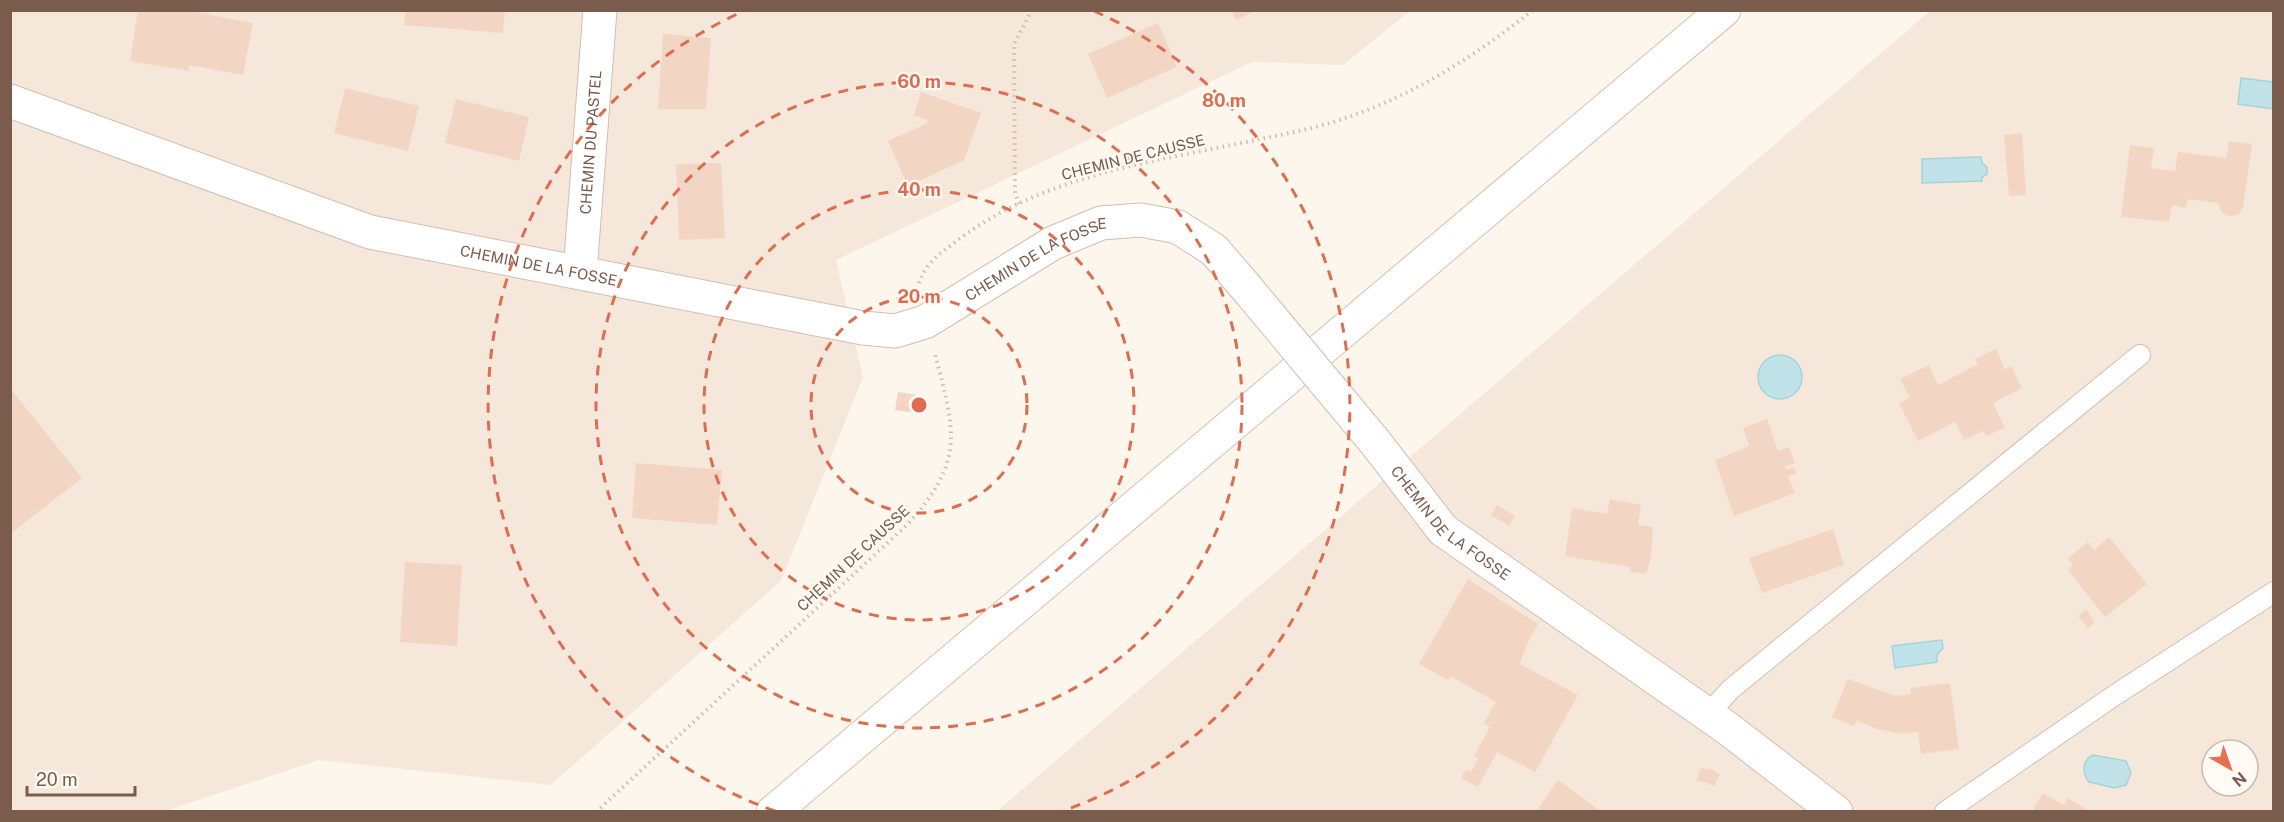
<svg xmlns="http://www.w3.org/2000/svg" width="2284" height="822" font-family="'Public Sans',sans-serif">
  <style>
    .residential { fill: #f5e8da; fill-rule: evenodd }
    .water { fill: #bfe3e8; stroke: #a5d3da; stroke-width: 1.5 }
    .building { fill: #f3d5c3 }
    .lines { fill: none; stroke-linecap: round; stroke-linejoin: round }
    .service-casing { stroke: #d1beb0; stroke-width: 22 }
    .minor-casing { stroke: #d1beb0; stroke-width: 35 }
    .secondary-casing { stroke: #d6c0b0; stroke-width: 35 }
    .path { stroke: #d9b8a5; stroke-width: 4; stroke-dasharray: 1.5 4.5; stroke-linecap: butt }
    .service { stroke: #fff; stroke-width: 20 }
    .minor { stroke: #fff; stroke-width: 33 }
    .secondary { stroke: #fff; stroke-width: 33 }
    .minor-bridge-casing { stroke: #d1beb0; stroke-width: 35; stroke-linecap: butt }
    .minor-bridge { stroke: #fff; stroke-width: 33 }
    .ring { fill: none; stroke: #dc6d51; stroke-width: 3; stroke-dasharray: 10 8 }
    .labels { text-anchor: middle; dominant-baseline: central; stroke-width: 4.5; stroke-linejoin: round; paint-order: stroke }
    .street-label { font-size: 15px; fill: #7a5c4d; stroke: #fffaf3 }
    .centre { fill: #dc6d51; stroke: #fffaf3; stroke-width: 3 }
    .ring-label { font-size: 18px; text-anchor: middle; font-weight: bold; fill: #dc6d51; stroke: #fffaf3; stroke-width: 4.5; stroke-linejoin: round; paint-order: stroke }
  </style>
  <rect width="100%" height="100%" fill="#fdf6ec"/>
  <g class="residential">
    <polygon points="10,11 1410,11 1343,65 1252,62 836,260 863,377 781,581 551,785 319,760 162,812 11,811"/>
    <path d="M1930,11H2273V811L996,812ZM2212,750H2248V786H2212Z"/>
  </g>
  <g class="water">
    <polygon points="2241,78 2273,82 2273,109 2238,104"/>
    <polygon points="1981,157 1982,163 1987,167 1987,174 1982,177 1982,181 1922,183 1922,159"/>
    <circle cx="1780" cy="377" r="22"/>
    <polygon points="1942,640 1943,648 1937,655 1937,662 1895,668 1892,646"/>
    <path d="M2093,755L2126,761L2131,773L2126,785L2115,788L2089,782C2082,774 2082,760 2093,755Z"/>
  </g>
  <g class="building">
    <polygon points="138,10 185,10 253,23 243,75 189,65 189,71 130,61"/>
    <polygon points="406,10 505,10 503,33 404,25"/>
    <polygon points="1231,10 1257,10 1236,20"/>
    <polygon points="1158,23 1177,67 1107,98 1088,54"/>
    <polygon points="663,34 711,38 706,109 658,109"/>
    <polygon points="345,88 419,106 408,151 334,133"/>
    <polygon points="921,92 981,113 964,160 908,186 888,141 926,124 928,120 914,115"/>
    <polygon points="456,99 529,117 519,161 445,143"/>
    <polygon points="2022,133 2026,195 2009,196 2004,135"/>
    <polygon points="2229,141 2252,144 2243,207 2238,215 2228,216 2224,214 2220,210 2218,203 2188,199 2186,208 2172,205 2169,222 2121,217 2130,145 2154,148 2151,168 2175,171 2178,152 2226,158"/>
    <polygon points="721,163 725,238 679,240 676,164"/>
    <polygon points="1996,349 2005,370 2011,366 2022,388 1993,403 2005,428 1986,436 1984,431 1964,440 1955,422 1918,441 1899,403 1910,398 1900,379 1929,365 1938,385 1978,364 1975,359"/>
    <polygon points="10,388 82,478 10,534"/>
    <polygon points="898,392 918,395 915,413 895,410"/>
    <polygon points="1767,419 1778,451 1789,447 1795,463 1785,466 1786,470 1794,467 1796,474 1788,476 1795,493 1734,516 1715,460 1749,446 1743,428"/>
    <polygon points="636,463 722,470 717,525 632,518"/>
    <polygon points="1610,499 1641,505 1638,525 1653,527 1651,558 1646,574 1630,572 1631,567 1565,556 1572,508 1607,514"/>
    <polygon points="1497,505 1515,516 1509,526 1491,515"/>
    <polygon points="1833,529 1844,565 1762,593 1749,558"/>
    <polygon points="2109,537 2147,584 2105,617 2068,570 2073,565 2068,558 2088,542 2094,550"/>
    <polygon points="405,562 462,565 457,646 400,642"/>
    <polygon points="1468,579 1538,624 1528,642 1520,664 1578,695 1535,772 1497,752 1478,787 1461,778 1466,769 1471,772 1478,759 1474,756 1490,727 1484,723 1496,702 1450,676 1448,680 1419,664"/>
    <polygon points="2086,609 2095,622 2088,628 2078,616"/>
    <polygon points="1848,679 1896,696 1911,694 1910,688 1950,683 1959,749 1921,754 1918,732 1902,734 1877,729 1856,720 1854,726 1832,717"/>
    <polygon points="1701,768 1713,770 1720,775 1714,786 1705,782 1696,781"/>
    <polygon points="1558,780 1602,812 1536,812"/>
    <polygon points="2043,793 2064,805 2068,798 2091,812 2032,812"/>
  </g>
  <g class="lines">
    <defs>
      <g id="service">
        <polyline points="1708,714 1731,689 2140,355"/>
        <polyline points="1945,812 2115,695 2274,592"/>
      </g>
      <g id="minor">
        <path id="s1" d="M10,101L370,232L863,328L895,331L925,322L1053,243L1101,223L1141,220L1178,227L1214,250L1244,285"/>
        <path id="s2" d="M580,272L600,10"/>
        <path id="s3" d="M1375,442L1443,530L1727,728L1836,812"/>
      </g>
      <polyline id="secondary" points="773,812 1724,10"/>
    </defs>
    <use href="#service" class="service-casing"/>
    <use href="#minor" class="minor-casing"/>
    <use href="#secondary" class="secondary-casing"/>
    <g class="path">
      <polyline points="1019,204 1015,193 1014,44 1032,10"/>
      <path d="M919,283C924,266 940,253 954,243C1042,174 1159,161 1265,138C1296,132 1328,125 1357,114C1422,90 1479,53 1533,10"/>
      <path d="M596,812L907,525C966,460 955,432 935,354"/>
    </g>
    <use href="#service" class="service"/>
    <use href="#minor" class="minor"/>
    <use href="#secondary" class="secondary"/>
    <defs>
      <polyline id="minor-bridge" points="1244,285 1375,442"/>
    </defs>
    <use href="#minor-bridge" class="minor-bridge-casing"/>
    <use href="#minor-bridge" class="minor-bridge"/>
  </g>
  <g class="ring">
    <circle cx="919" cy="405" r="108"/>
    <circle cx="919" cy="405" r="215"/>
    <circle cx="919" cy="405" r="323"/>
    <path d="M775 811A431 431 0 0 1 744 11M1094 11A431 431 0 0 1 1063 811"/>
  </g>
  <g class="labels">
    <g class="street-label">
      <text stroke="none"><textPath href="#s2" startOffset="130">CHEMIN DU PASTEL</textPath></text>
      <text transform="translate(1133 157) rotate(-14)">CHEMIN DE CAUSSE</text>
      <text stroke="none"><textPath href="#s1" startOffset="1077">CHEMIN DE LA FOSSE</textPath></text>
      <text stroke="none"><textPath href="#s1" startOffset="555">CHEMIN DE LA FOSSE</textPath></text>
      <text stroke="none"><textPath href="#s3" startOffset="112">CHEMIN DE LA FOSSE</textPath></text>
      <text transform="translate(853 558) rotate(-43)">CHEMIN DE CAUSSE</text>
    </g>
  </g>
  <circle cx="919" cy="405" r="9" class="centre"/>
  <g class="ring-label">
    <text x="919" y="88">60 m</text>
    <text x="1224" y="107">80 m</text>
    <text x="919" y="196">40 m</text>
    <text x="919" y="303">20 m</text>
  </g>
  <rect width="2284" height="822" fill="none" stroke="#7a5c4d" stroke-width="24"/>
  <g transform="translate(2230 768) rotate(140)"><circle r="28" fill="#fffaf3" stroke="#cabbb1" stroke-width="1.5"/>
  <path d="M0-4.5L10 22L0 15L-10 22Z" fill="#e76f51"/>
  <text y="-9" font-size="16" font-weight="bold" text-anchor="middle" fill="#7a5c4d">N</text>
  </g>
  <path d="M27 786v9h108v-9" fill="none" stroke="#7a5c4d" stroke-width="3"/>
  <text x="36" y="786" font-size="18" fill="#7a5c4d" stroke="#fffaf3" stroke-width="4.5" paint-order="stroke">20 m</text>
</svg>
